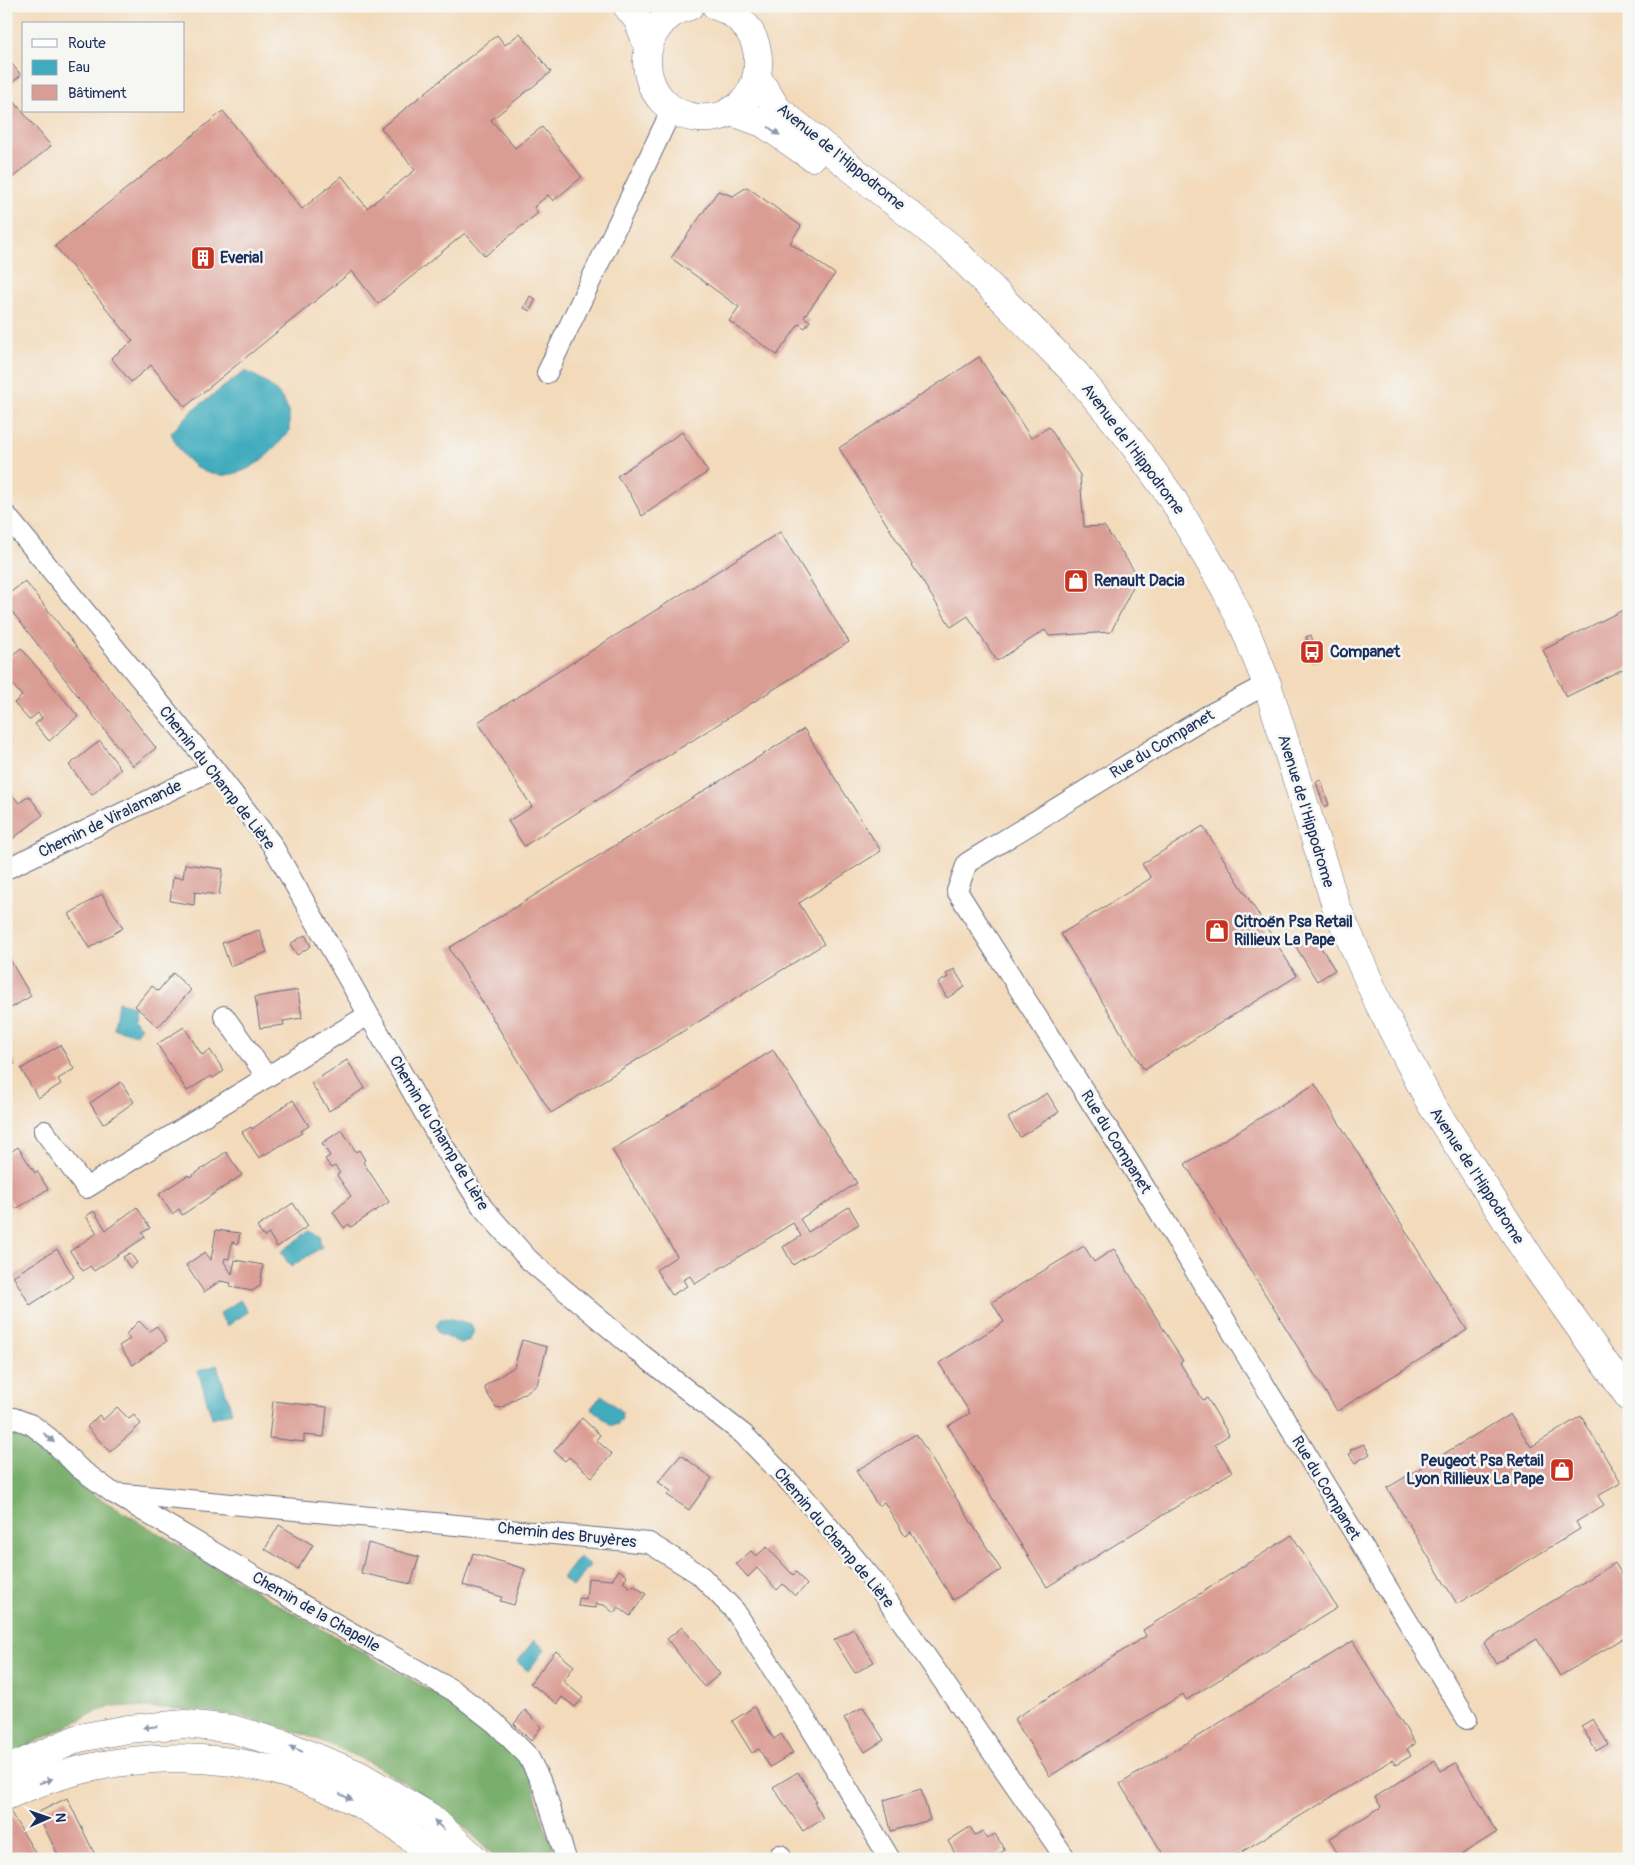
<svg xmlns="http://www.w3.org/2000/svg" width="1635" height="1865" font-family="Pangolin,sans-serif">
  <style>
    .forest { fill: #79af6c; stroke: #4a6f65 }
    .water { fill: #3facbd; stroke: #2d6e8e }
    .building { fill: #da9d94 }
    .lines { fill: none; stroke-linecap: round; stroke-linejoin: round }
    .street-casing { stroke: #676b7e; stroke-width: 22 }
    .secondary-casing { stroke: #676b7e; stroke-width: 29 }
    .street { stroke: #fff; stroke-width: 20 }
    .secondary { stroke: #fff; stroke-width: 28 }
    .oneway { fill: #8d97ae }
    .labels { text-anchor: middle; dominant-baseline: central; stroke-width: 5; stroke-linejoin: round; paint-order: stroke }
    .street-label { font-size: 16px; fill: #1b2f5e; stroke: #f6f6f2 }
    .poi-label { font-size: 16px; font-weight: bold; fill: #1b2f5e; stroke: #f6f6f2; text-anchor: start }
  </style>
  <rect width="100%" height="100%" fill="#f6f6f2"/>
  <filter id="ink" filterUnits="userSpaceOnUse"><feTurbulence type="fractalNoise" baseFrequency=".02" numOctaves="2"/><feDisplacementMap in="SourceGraphic" scale="10" xChannelSelector="R" yChannelSelector="G"/><feConvolveMatrix kernelMatrix="1 2 1 2 8 2 1 2 1" color-interpolation-filters="sRGB"/></filter>
  <filter id="wash" filterUnits="userSpaceOnUse"><feTurbulence type="fractalNoise" baseFrequency=".0096" numOctaves="4" result="noise"/><feDisplacementMap in="SourceGraphic" scale="20" xChannelSelector="R" yChannelSelector="G"/><feGaussianBlur stdDeviation="1.12" result="paint"/><feColorMatrix in="noise" values="0 0 0 0 0 0 0 0 0 0 0 0 0 0 0 0 0 1.4 0 .05"/><feComposite in="paint" operator="in"/></filter>
  <g filter="url(#wash)">
    <rect width="100%" height="100%" fill="#f3daba"/>
    <path class="forest" d="M6,1433L31,1439L94,1495L279,1605L465,1710L498,1735L521,1762L532,1782L541,1816L558,1859H497C412,1767 283,1710 157,1708C144,1708 117,1704 105,1708C94,1712 84,1718 74,1723C52,1734 29,1745 6,1756Z"/>
    <g class="water">
      <path d="M245,371C261,377 285,394 288,412C290,418 289,426 289,432C280,442 270,454 259,462C221,488 188,474 171,433L193,410Z"/>
      <polygon points="118,1002 134,1006 132,1018 141,1027 136,1034 114,1029"/>
      <polygon points="311,1230 321,1237 320,1243 322,1247 291,1267 281,1252"/>
      <polygon points="240,1300 248,1312 227,1326 219,1314"/>
      <polygon points="447,1318 471,1324 474,1331 469,1341 462,1344 438,1333 436,1324 442,1319"/>
      <polygon points="217,1365 232,1412 212,1418 198,1371"/>
      <polygon points="602,1395 623,1413 621,1415 622,1419 617,1425 614,1424 612,1426 591,1408"/>
      <polygon points="579,1557 590,1565 573,1587 562,1578"/>
      <polygon points="534,1640 545,1649 528,1671 517,1662"/>
    </g>
    <g id="blocks">
      <g class="building">
        <polygon points="520,33 551,72 491,120 515,148 542,127 582,177 553,201 548,195 534,207 538,213 485,256 465,233 378,304 352,271 185,407 151,365 131,382 111,358 133,341 55,246 223,111 302,209 342,176 367,208 415,170 381,128 497,35 505,45"/>
        <polygon points="6,57 21,75 6,88"/>
        <polygon points="6,92 51,146 6,183"/>
        <polygon points="747,187 801,226 790,243 835,274 804,317 810,321 805,328 799,324 777,355 729,321 739,307 671,258 718,191 733,196"/>
        <polygon points="530,296 536,299 530,311 524,308"/>
        <polygon points="979,357 1031,438 1049,427 1080,475 1084,527 1104,526 1138,576 1111,632 1049,636 1045,630 997,661 968,616 951,627 839,448"/>
        <polygon points="682,432 708,472 642,516 631,495 617,476"/>
        <polygon points="780,532 849,642 524,846 508,821 532,807 478,722"/>
        <polygon points="25,581 156,748 133,766 6,604 6,596"/>
        <polygon points="1629,607 1629,666 1566,697 1543,650"/>
        <polygon points="1311,635 1318,660 1313,662 1306,637"/>
        <polygon points="21,648 78,716 49,741 35,724 42,718 38,713 29,720 14,703 22,696 12,684 6,689 6,660"/>
        <polygon points="804,729 881,851 799,903 824,944 551,1113 449,948"/>
        <polygon points="100,741 121,769 92,795 69,765"/>
        <polygon points="1321,780 1329,805 1324,807 1316,782"/>
        <polygon points="6,787 19,803 29,796 43,815 10,841 6,837"/>
        <polygon points="1203,826 1297,976 1144,1070 1061,934 1151,878 1142,864"/>
        <polygon points="185,864 223,869 219,895 195,892 194,905 170,901 173,877 183,878"/>
        <polygon points="102,894 123,928 89,948 69,914"/>
        <polygon points="259,930 267,952 230,966 222,943"/>
        <polygon points="1311,931 1335,970 1317,981 1293,942"/>
        <polygon points="305,935 311,946 297,955 290,944"/>
        <polygon points="6,953 31,996 11,1008 6,1001"/>
        <polygon points="954,969 965,987 947,998 938,983 948,977 946,974"/>
        <polygon points="173,973 191,990 158,1027 135,1006 152,986 158,991"/>
        <polygon points="298,990 302,1018 283,1021 284,1025 260,1028 255,997"/>
        <polygon points="184,1027 202,1055 210,1050 224,1071 213,1078 211,1076 187,1091 157,1044"/>
        <polygon points="60,1045 74,1069 58,1079 61,1084 38,1098 21,1069"/>
        <polygon points="773,1050 857,1183 800,1219 808,1232 849,1207 859,1224 793,1265 783,1247 801,1236 793,1223 695,1284 690,1276 683,1280 687,1286 672,1295 656,1270 677,1256 612,1150"/>
        <polygon points="12,1058 15,1064 6,1070 6,1061"/>
        <polygon points="347,1060 365,1088 329,1111 311,1083"/>
        <polygon points="121,1082 134,1102 103,1124 90,1103"/>
        <polygon points="1315,1084 1467,1330 1337,1411 1185,1164"/>
        <polygon points="1047,1093 1059,1112 1020,1137 1008,1118"/>
        <polygon points="293,1100 309,1126 301,1131 302,1133 259,1158 242,1132 251,1127 252,1129"/>
        <polygon points="342,1130 356,1152 359,1150 365,1160 363,1162 389,1202 351,1227 349,1224 344,1228 333,1212 351,1196 337,1175 340,1173 335,1166 331,1168 325,1159 330,1156 322,1143"/>
        <polygon points="18,1147 35,1173 37,1171 48,1189 16,1209 10,1200 6,1201 6,1155"/>
        <polygon points="226,1152 242,1175 182,1215 179,1209 172,1214 159,1194 188,1175 189,1177 196,1173"/>
        <polygon points="293,1203 308,1226 277,1247 269,1234 264,1237 257,1227"/>
        <polygon points="137,1207 150,1228 142,1233 145,1237 94,1271 90,1266 83,1271 70,1251 97,1233 86,1216 94,1211 106,1230"/>
        <polygon points="216,1230 240,1233 238,1244 232,1242 229,1259 225,1258 224,1262 232,1274 235,1260 263,1265 260,1286 252,1291 230,1287 231,1283 220,1281 204,1292 186,1265 205,1252 211,1260"/>
        <polygon points="1084,1246 1094,1262 1114,1249 1183,1361 1180,1363 1203,1400 1207,1398 1229,1435 1215,1444 1232,1472 1047,1587 948,1426 970,1413 939,1363 1004,1322 992,1302"/>
        <polygon points="57,1249 74,1277 30,1305 13,1276"/>
        <polygon points="130,1253 137,1263 130,1268 123,1257"/>
        <polygon points="139,1321 149,1331 157,1326 167,1341 133,1365 119,1346 130,1339 126,1334"/>
        <polygon points="522,1340 547,1347 537,1385 501,1408 496,1407 485,1390 486,1385 514,1367"/>
        <polygon points="273,1401 327,1407 324,1437 304,1435 304,1442 269,1438"/>
        <polygon points="117,1407 129,1419 134,1415 141,1424 110,1452 87,1427 99,1415 103,1420"/>
        <polygon points="1510,1414 1531,1447 1581,1416 1621,1483 1598,1496 1604,1505 1576,1522 1580,1529 1457,1604 1387,1488"/>
        <polygon points="582,1418 600,1435 596,1440 612,1454 592,1477 569,1457 565,1461 554,1451"/>
        <polygon points="916,1434 1001,1570 953,1600 911,1532 905,1536 884,1502 878,1506 856,1471"/>
        <polygon points="1364,1444 1370,1454 1355,1463 1349,1454 1351,1453 1350,1450"/>
        <polygon points="681,1455 712,1478 689,1510 667,1495 671,1491 658,1482"/>
        <polygon points="279,1525 313,1545 298,1569 265,1549"/>
        <polygon points="1292,1535 1337,1608 1186,1700 1183,1694 1050,1776 1014,1719 1146,1636 1143,1630"/>
        <polygon points="368,1543 419,1557 411,1584 361,1573"/>
        <polygon points="767,1547 793,1575 796,1572 807,1585 795,1596 783,1584 777,1590 757,1568 748,1577 736,1564 751,1551 756,1556"/>
        <polygon points="473,1553 525,1569 514,1605 500,1601 502,1597 463,1585"/>
        <polygon points="1615,1563 1629,1586 1629,1635 1560,1676 1537,1639 1496,1663 1484,1643"/>
        <polygon points="619,1570 627,1576 623,1582 631,1588 633,1585 646,1594 630,1616 618,1607 614,1613 604,1605 596,1604 596,1608 578,1606 579,1598 586,1599 588,1578 612,1580"/>
        <polygon points="682,1627 720,1674 704,1687 667,1639"/>
        <polygon points="853,1629 874,1662 855,1673 834,1640"/>
        <polygon points="1353,1641 1415,1744 1407,1749 1411,1756 1396,1765 1392,1760 1230,1859 1166,1859 1120,1784"/>
        <polygon points="556,1651 574,1666 563,1681 583,1698 575,1707 562,1697 557,1704 530,1683"/>
        <polygon points="754,1707 774,1739 781,1734 793,1753 770,1767 759,1749 752,1753 732,1721"/>
        <polygon points="863,1707 884,1740 865,1752 844,1718"/>
        <polygon points="525,1710 541,1727 531,1741 514,1724"/>
        <polygon points="1593,1719 1608,1744 1596,1751 1581,1726"/>
        <polygon points="1435,1760 1441,1771 1456,1763 1497,1832 1454,1859 1341,1859 1329,1839 1381,1807 1375,1797"/>
        <polygon points="798,1772 816,1801 814,1802 823,1818 803,1831 773,1787"/>
        <polygon points="921,1789 930,1820 891,1831 884,1800"/>
        <polygon points="67,1798 97,1859 60,1859 37,1813"/>
        <polygon points="6,1806 11,1813 39,1859 13,1859 6,1848"/>
        <polygon points="970,1827 975,1835 983,1831 987,1839 995,1834 1005,1850 991,1859 958,1859 948,1841"/>
      </g>
    </g>
  </g>
  <g filter="url(#ink)">
    <use href="#blocks" fill-opacity="0" stroke="#676b7e" stroke-width="1"/>
    <g class="lines">
      <defs>
        <g id="street">
          <polyline points="547,373 672,109"/>
          <polyline points="6,515 214,769 271,843 441,1142 483,1208 529,1260 636,1350 743,1434 803,1496 874,1581 1066,1859"/>
          <polyline points="1267,684 1207,716 967,863 957,891 1131,1165 1467,1719"/>
          <polyline points="6,869 214,769"/>
          <polyline points="224,1016 267,1077"/>
          <polyline points="44,1131 86,1188 368,1015"/>
          <polyline points="6,1419 14,1418 32,1425 49,1438 79,1468 113,1493 301,1604 454,1691 495,1723 528,1756 544,1788 566,1859"/>
          <polyline points="113,1493 649,1543 699,1574 735,1611 809,1725 890,1859"/>
          <polyline points="780,1855 782,1859"/>
        </g>
        <g id="secondary">
          <polyline points="627,6 638,20 648,46"/>
          <path d="M690,6C628,22 635,112 699,118C766,124 782,27 716,6"/>
          <polyline points="757,77 777,109 953,249 1075,373 1125,433 1172,498 1226,590 1245,629 1267,684 1336,906 1379,1004 1431,1104 1533,1262 1629,1397"/>
          <polyline points="730,111 763,123 812,157"/>
          <polyline points="6,1770 79,1738 128,1729 185,1724 232,1729 283,1744 359,1775 430,1817 475,1859"/>
          <path d="M6,1796C151,1730 319,1750 436,1859"/>
        </g>
      </defs>
      <use href="#street" class="street-casing"/>
      <use href="#secondary" class="secondary-casing"/>
      <use href="#street" class="street"/>
      <use href="#secondary" class="secondary"/>
    </g>
    <defs><path id="oneway-solid" d="M-6-.8H1V-3.2L6.5 0L1 3.2V.8H-6Z" transform="scale(1.25)"/></defs>
    <g class="oneway">
      <use href="#oneway-solid" transform="translate(774 131) rotate(35)"/>
      <use href="#oneway-solid" transform="translate(49 1438) rotate(41)"/>
      <use href="#oneway-solid" transform="translate(150 1727) rotate(174)"/>
      <use href="#oneway-solid" transform="translate(296 1749) rotate(-158)"/>
      <use href="#oneway-solid" transform="translate(46 1781) rotate(-19)"/>
      <use href="#oneway-solid" transform="translate(346 1797) rotate(26)"/>
      <use href="#oneway-solid" transform="translate(439 1825) rotate(-137)"/>
    </g>
  </g>
  <defs>
    <symbol id="building-square" viewBox="-11 -11 22 22"><rect x="-9" y="-9" width="18" height="18" rx="4" fill="#c8321e" stroke="#f6f6f2"/><path d="M-4-6H4V6H1V3H-1V6H-4ZM-2.5-4.3h1.7v1.8h-1.7ZM.8-4.3h1.7v1.8H.8ZM-2.5-1h1.7V.8h-1.7ZM.8-1h1.7V.8H.8Z" fill="#fff"/></symbol>
    <symbol id="shop-square" viewBox="-11 -11 22 22"><rect x="-9" y="-9" width="18" height="18" rx="4" fill="#c8321e" stroke="#f6f6f2"/><path d="M-5-2.5h2.3a2.7 3.5 0 0 1 5.4 0H5L5.5 6h-11ZM-1.5-2.5h3a1.5 2.3 0 0 0-3 0Z" fill="#fff"/></symbol>
    <symbol id="bus-square" viewBox="-11 -11 22 22"><rect x="-9" y="-9" width="18" height="18" rx="4" fill="#c8321e" stroke="#f6f6f2"/><path d="M-5-6H5V4H4V6H2V4H-2V6H-4V4H-5ZM-3.5-4V0h7V-4ZM-3.5 1.2v1.5H-2V1.2ZM2 1.2v1.5H3.5V1.2Z" fill="#fff"/></symbol>
  </defs>
  <g fill-rule="evenodd">
    <use href="#building-square" x="189" y="244" width="28" height="28"/>
    <use href="#shop-square" x="1062" y="567" width="28" height="28"/>
    <use href="#bus-square" x="1298" y="638" width="28" height="28"/>
    <use href="#shop-square" x="1203" y="917" width="28" height="28"/>
    <use href="#shop-square" x="1548" y="1456" width="28" height="28"/>
  </g>
  <g class="labels">
    <g class="street-label">
      <text transform="translate(841 157) rotate(39)">Avenue de l'Hippodrome</text>
      <text transform="translate(1133 449) rotate(53)">Avenue de l'Hippodrome</text>
      <text transform="translate(1162 744) rotate(-31)">Rue du Companet</text>
      <text transform="translate(217 778) rotate(52)">Chemin du Champ de Lière</text>
      <text transform="translate(1306 811) rotate(73)">Avenue de l'Hippodrome</text>
      <text transform="translate(110 819) rotate(-26)">Chemin de Viralamande</text>
      <text transform="translate(439 1133) rotate(59)">Chemin du Champ de Lière</text>
      <text transform="translate(1116 1142) rotate(58)">Rue du Companet</text>
      <text transform="translate(1477 1176) rotate(57)">Avenue de l'Hippodrome</text>
      <text transform="translate(1326 1488) rotate(59)">Rue du Companet</text>
      <text transform="translate(567 1535) rotate(6)">Chemin des Bruyères</text>
      <text transform="translate(834 1538) rotate(50)">Chemin du Champ de Lière</text>
      <text transform="translate(316 1612) rotate(30)">Chemin de la Chapelle</text>
    </g>
    <g class="poi-label">
      <text x="220" y="258">Everial</text>
      <text x="1094" y="581">Renault Dacia</text>
      <text x="1330" y="652">Companet</text>
      <text x="1234" y="922">Citroën Psa Retail<tspan x="1234" dy="18">Rillieux La Pape</tspan></text>
      <text x="1544" y="1461" text-anchor="end">Peugeot Psa Retail<tspan x="1544" dy="18">Lyon Rillieux La Pape</tspan></text>
    </g>
  </g>
  <rect width="1635" height="1865" fill="none" stroke="#f6f6f2" stroke-width="25"/>
  <rect x="22" y="22" width="162" height="90" fill="#f6f6f2" stroke="#9ea6b7"/>
  <rect x="32" y="39" width="25" height="8" fill="#ffffff" stroke="#9ea6b7"/>
  <text x="68" y="48" font-size="15" fill="#1b2f5e">Route</text>
  <rect x="32" y="60" width="25" height="15" fill="#3facbd" stroke="#9ea6b7"/>
  <text x="68" y="72" font-size="15" fill="#1b2f5e">Eau</text>
  <rect x="32" y="85" width="25" height="15" fill="#da9d94" stroke="#9ea6b7"/>
  <text x="68" y="98" font-size="15" fill="#1b2f5e">Bâtiment</text>
  <g transform="translate(48 1818) rotate(88)" stroke="#f6f6f2" stroke-width="4" paint-order="stroke">
  <path d="M0-4L9 19L0 12L-9 19Z" fill="#1b2f5e"/>
  <text y="-8" font-size="14" font-weight="bold" text-anchor="middle" fill="#1b2f5e">N</text>
  </g>
</svg>
